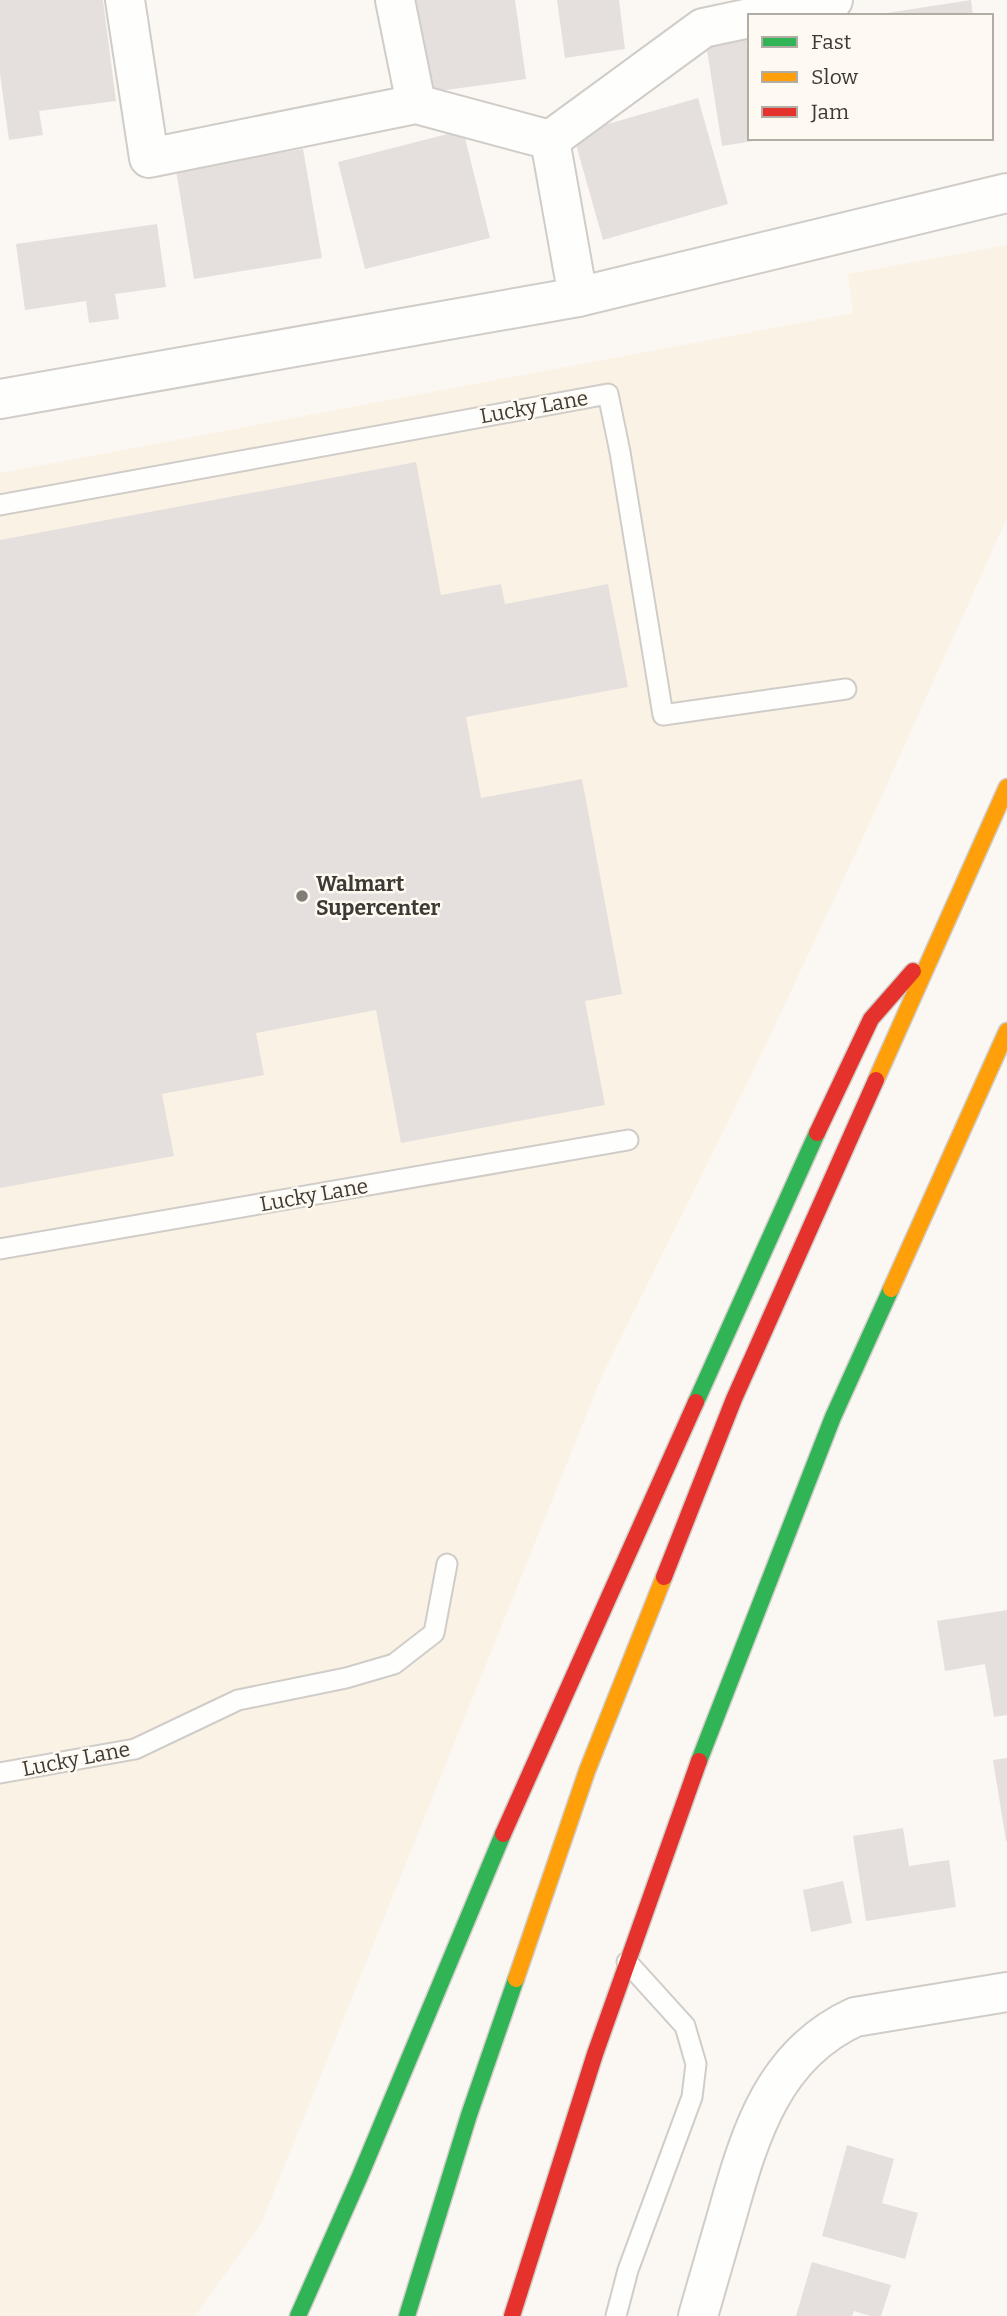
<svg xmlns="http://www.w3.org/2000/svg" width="1007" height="2316" font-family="Bitter,serif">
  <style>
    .built { fill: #faf2e5 }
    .building { fill: #e5e0dd }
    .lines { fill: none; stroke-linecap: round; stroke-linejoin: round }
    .lane-casing { stroke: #d0cdc9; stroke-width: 23 }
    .street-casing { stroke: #d0cdc9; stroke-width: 42 }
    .fast-casing { stroke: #d0cdc9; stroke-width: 19 }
    .slow-casing { stroke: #d0cdc9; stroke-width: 19 }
    .jam-casing { stroke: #d0cdc9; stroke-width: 19 }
    .lane { stroke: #fefefd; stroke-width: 19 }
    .street { stroke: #fefefd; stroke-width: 38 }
    .fast { stroke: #30b455; stroke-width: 16 }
    .slow { stroke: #ff9f0a; stroke-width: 16 }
    .jam { stroke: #e5322d; stroke-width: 16 }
    .poi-dot { fill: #807c77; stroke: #fef9f1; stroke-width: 2.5 }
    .labels { text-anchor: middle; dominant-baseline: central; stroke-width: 5; stroke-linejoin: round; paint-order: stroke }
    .street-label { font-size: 21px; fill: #3d3934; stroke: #fef9f1 }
    .poi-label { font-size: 21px; font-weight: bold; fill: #3d3934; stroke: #fef9f1; text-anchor: start }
  </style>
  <rect width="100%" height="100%" fill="#fbf8f4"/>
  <polygon class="built" points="1007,245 1007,518 865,833 761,1055 602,1376 261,2224 195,2316 0,2316 0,473 853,313 848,274"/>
  <g class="building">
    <polygon points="0,0 103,0 116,101 39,111 43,135 9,140 0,74"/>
    <polygon points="404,0 515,0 526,79 417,94"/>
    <polygon points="557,0 619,0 625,49 565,58"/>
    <polygon points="971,0 973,16 880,16 880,14"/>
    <polygon points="750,30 750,138 760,140 722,146 705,37"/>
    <polygon points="698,98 728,204 603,240 573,134"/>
    <polygon points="463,130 490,238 365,269 338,162"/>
    <polygon points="303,149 322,258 194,279 176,170"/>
    <polygon points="157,224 166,287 115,294 119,319 89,323 86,301 25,310 16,244"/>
    <polygon points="416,462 441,595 501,584 505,604 608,584 628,687 466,717 481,798 582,779 622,994 585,1001 605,1105 401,1143 376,1010 256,1033 264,1075 162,1094 174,1156 0,1188 0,540"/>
    <polygon points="1007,1610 1007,1715 994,1717 985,1664 945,1671 937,1621"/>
    <polygon points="1007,1758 1007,1841 1006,1841 993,1760"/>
    <polygon points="903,1828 909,1866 949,1860 956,1907 866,1921 853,1836"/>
    <polygon points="843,1881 852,1923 811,1932 803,1890"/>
    <polygon points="847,2145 894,2159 882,2203 918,2213 905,2259 822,2236"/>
    <polygon points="812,2262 891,2285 881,2316 870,2316 854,2311 852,2316 796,2316"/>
  </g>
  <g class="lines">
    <defs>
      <g id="lane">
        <polyline points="0,505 608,394 620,452 663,715 846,689"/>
        <polyline points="0,1249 628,1140"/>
        <polyline points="0,1773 135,1749 238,1700 346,1678 394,1664 434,1633 447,1564"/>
        <polyline points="616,2316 628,2270 692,2097 696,2064 685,2026 627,1962"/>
      </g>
      <g id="street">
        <polyline points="395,0 416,104"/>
        <polyline points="758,16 833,0"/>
        <polyline points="550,140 703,28 750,18"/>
        <polyline points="578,297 1007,193"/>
        <polyline points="0,399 578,297 550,140 416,104 149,158 125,0"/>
        <path d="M698,2316C708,2281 718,2247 728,2212C750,2133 774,2054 855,2017L1007,1992"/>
      </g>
      <g id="fast">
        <polyline points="696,1402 817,1133"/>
        <polyline points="699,1761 833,1417 891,1289"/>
        <polyline points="298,2316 360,2176 503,1834"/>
        <polyline points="407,2316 469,2115 516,1979"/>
      </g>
      <g id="slow">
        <polyline points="876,1080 1007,787"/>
        <polyline points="891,1289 1007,1031"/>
        <polyline points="516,1979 587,1771 664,1577"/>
      </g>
      <g id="jam">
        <polyline points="817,1133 871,1019 913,971"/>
        <polyline points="664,1577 734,1399 876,1080"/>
        <polyline points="503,1834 696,1402"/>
        <polyline points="512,2316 595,2054 699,1761"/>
      </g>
    </defs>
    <use href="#lane" class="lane-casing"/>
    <use href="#street" class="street-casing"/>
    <use href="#fast" class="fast-casing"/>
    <use href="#slow" class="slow-casing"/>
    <use href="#jam" class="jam-casing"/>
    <use href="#lane" class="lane"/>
    <use href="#street" class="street"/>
    <use href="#fast" class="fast"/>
    <use href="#slow" class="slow"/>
    <use href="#jam" class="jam"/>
  </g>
  <circle class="poi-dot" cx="302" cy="896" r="7"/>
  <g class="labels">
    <g class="street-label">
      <text transform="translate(534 407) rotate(-10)">Lucky Lane</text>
      <text transform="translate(314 1195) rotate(-10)">Lucky Lane</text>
      <text transform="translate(76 1759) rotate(-11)">Lucky Lane</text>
    </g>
    <g class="poi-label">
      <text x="316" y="884">Walmart<tspan x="316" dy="24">Supercenter</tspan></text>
    </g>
  </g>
  <rect x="748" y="14" width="245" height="126" fill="#fef9f1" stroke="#b1aca5" stroke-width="2"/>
  <rect x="762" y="37" width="35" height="10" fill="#30b455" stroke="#b1aca5" stroke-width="2"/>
  <text x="811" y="49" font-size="21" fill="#3d3934">Fast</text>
  <rect x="762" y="72" width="35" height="10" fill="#ff9f0a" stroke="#b1aca5" stroke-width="2"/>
  <text x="811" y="84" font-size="21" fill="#3d3934">Slow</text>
  <rect x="762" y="107" width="35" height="10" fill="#e5322d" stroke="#b1aca5" stroke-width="2"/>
  <text x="811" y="119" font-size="21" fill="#3d3934">Jam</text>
</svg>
